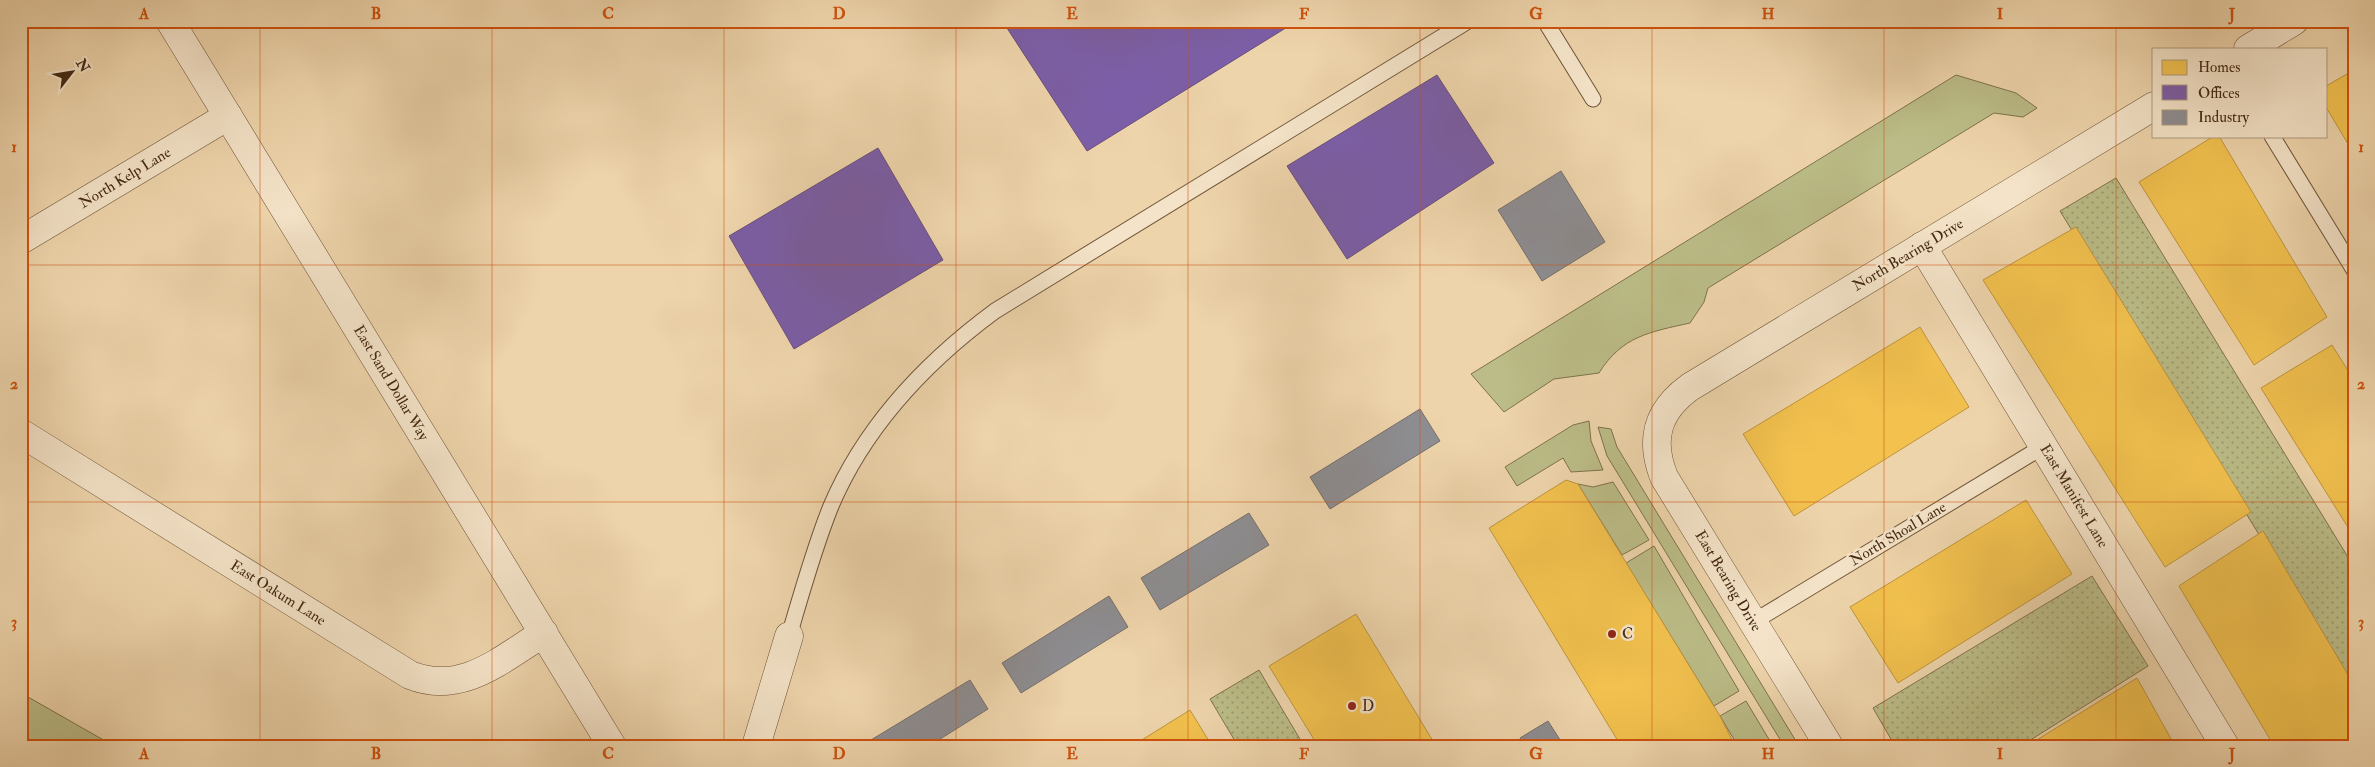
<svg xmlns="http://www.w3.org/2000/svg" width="2375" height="767" font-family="'IM FELL Double Pica',serif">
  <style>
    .grass { fill: #bbbc87; stroke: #80724c }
    .park { fill: url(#park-dots); stroke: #80724c }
    .homes { fill: #f2c14e; stroke: #be933c }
    .offices { fill: #7b5ea7; stroke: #6a4e7a }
    .industry { fill: #8d8d92; stroke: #776f6c }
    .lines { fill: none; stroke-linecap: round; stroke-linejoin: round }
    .lane-casing { stroke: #6e5438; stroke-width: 17 }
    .street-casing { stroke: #6e5438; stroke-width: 29 }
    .lane { stroke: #f4e3c8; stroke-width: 15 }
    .street { stroke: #f4e3c8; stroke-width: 28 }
    .grid { fill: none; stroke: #cf520d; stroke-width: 1; stroke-opacity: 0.55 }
    .poi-dot { fill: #8f2418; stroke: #f4e3c8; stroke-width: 2 }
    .labels { text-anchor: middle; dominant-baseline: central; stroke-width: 5; stroke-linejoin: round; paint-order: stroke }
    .street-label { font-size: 15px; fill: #442912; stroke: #f4e3c8 }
    .poi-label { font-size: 15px; fill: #442912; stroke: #f4e3c8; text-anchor: start }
    .neatline { fill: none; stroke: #cf520d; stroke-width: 2 }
    .grid-label { font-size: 16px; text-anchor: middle; font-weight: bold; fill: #cf520d }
  </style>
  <defs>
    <pattern id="park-dots" width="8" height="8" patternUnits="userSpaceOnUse" patternTransform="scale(1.25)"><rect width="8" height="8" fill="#bbbc87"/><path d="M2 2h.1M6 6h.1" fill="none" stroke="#9a996d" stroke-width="1.8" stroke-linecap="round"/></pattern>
  </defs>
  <rect width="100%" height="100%" fill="#eed4ab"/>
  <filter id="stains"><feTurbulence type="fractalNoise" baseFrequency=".004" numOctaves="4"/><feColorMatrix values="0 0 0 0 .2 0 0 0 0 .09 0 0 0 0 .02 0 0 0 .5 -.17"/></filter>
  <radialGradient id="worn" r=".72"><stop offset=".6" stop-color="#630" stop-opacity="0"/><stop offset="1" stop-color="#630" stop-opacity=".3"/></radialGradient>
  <g class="grass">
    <path d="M1956,75L2016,93L2037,108L2023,117L1994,113L1708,288L1704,302L1690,323C1650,332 1622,336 1599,373L1554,379L1504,412L1471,374Z"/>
    <polygon points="1589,421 1591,441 1603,470 1571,472 1563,458 1517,486 1505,467 1573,425"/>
    <polygon points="1598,427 1611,429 1617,447 1799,746 1784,746 1607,456"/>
    <polygon points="1613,482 1649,540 1622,555 1578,484 1593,487"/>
    <polygon points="1654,546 1739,691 1714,706 1626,563"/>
    <polygon points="21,693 114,746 21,746"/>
    <polygon points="1746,701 1773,746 1738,746 1720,716"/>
  </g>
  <g class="park">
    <polygon points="2116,178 2354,567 2354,689 2060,211"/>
    <polygon points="2092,576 2148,666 2021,746 1895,746 1873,708"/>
    <polygon points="1259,670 1304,746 1238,746 1210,699"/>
  </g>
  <g class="homes">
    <polygon points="2354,70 2354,154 2326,107 2326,86"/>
    <polygon points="2214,136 2219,136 2327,317 2254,365 2139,182"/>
    <polygon points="2076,227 2251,512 2165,567 1983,280"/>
    <polygon points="1920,327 1969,407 1794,516 1743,434"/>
    <polygon points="2332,345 2354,380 2354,537 2261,388"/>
    <polygon points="1566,480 1578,484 1720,716 1735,746 1621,746 1489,528"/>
    <polygon points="2026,500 2072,574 1898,683 1850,607"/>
    <polygon points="2263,531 2354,685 2354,746 2274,746 2179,586"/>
    <polygon points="1356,614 1436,746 1318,746 1269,666"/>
    <polygon points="2137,678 2175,746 2027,746"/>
    <polygon points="1190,710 1212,746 1132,746"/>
  </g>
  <g class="offices">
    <polygon points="1011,21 1297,21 1087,151 1005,25"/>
    <polygon points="1437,75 1494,163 1347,259 1287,166"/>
    <polygon points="878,148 943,260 794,349 729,236"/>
  </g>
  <g class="industry">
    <polygon points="1561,171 1605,242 1542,281 1498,210"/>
    <polygon points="1420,409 1440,441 1330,509 1310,477"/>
    <polygon points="1249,513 1269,545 1160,610 1141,578"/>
    <polygon points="1109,596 1128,627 1021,693 1002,663"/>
    <polygon points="970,680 988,709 929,746 861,746"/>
    <polygon points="1548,721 1564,746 1525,746 1520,738"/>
  </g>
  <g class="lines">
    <defs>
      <g id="lane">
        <polyline points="1545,21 1593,99"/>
        <polyline points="2272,136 2354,270"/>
        <polyline points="1753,622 2044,446"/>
        <path d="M789,636C802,592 814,548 831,506C865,426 926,362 995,311L1468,21"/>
      </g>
      <g id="street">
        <polyline points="170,21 612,746"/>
        <polyline points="2248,49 2294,21"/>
        <polyline points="21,240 228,116"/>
        <polyline points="1922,246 2225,746"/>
        <path d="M21,433L410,675C462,696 501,659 544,633"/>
        <polyline points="756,746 789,636"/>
        <path d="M1829,746L1664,477C1649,439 1657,411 1690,387L2154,106"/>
      </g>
    </defs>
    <use href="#lane" class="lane-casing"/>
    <use href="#street" class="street-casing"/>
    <use href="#lane" class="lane"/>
    <use href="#street" class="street"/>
  </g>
  <path class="grid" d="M260,21V746M492,21V746M724,21V746M956,21V746M1188,21V746M1420,21V746M1652,21V746M1884,21V746M2116,21V746M21,265H2354M21,502H2354"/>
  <g class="poi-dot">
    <circle cx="1612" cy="634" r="5"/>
    <circle cx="1352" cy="706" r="5"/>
  </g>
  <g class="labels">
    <g class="street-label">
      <text transform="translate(125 178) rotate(-31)">North Kelp Lane</text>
      <text transform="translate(1908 255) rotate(-31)">North Bearing Drive</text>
      <text transform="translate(391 383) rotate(59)">East Sand Dollar Way</text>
      <text transform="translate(2074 496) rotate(59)">East Manifest Lane</text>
      <text transform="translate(1898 534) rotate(-31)">North Shoal Lane</text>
      <text transform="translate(1728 581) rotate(59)">East Bearing Drive</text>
      <text transform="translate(278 593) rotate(32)">East Oakum Lane</text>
    </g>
    <g class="poi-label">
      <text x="1622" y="634">C</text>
      <text x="1362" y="706">D</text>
    </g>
  </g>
  <rect width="2375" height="767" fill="none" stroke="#eed4ab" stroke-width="55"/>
  <rect x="2152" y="48" width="175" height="90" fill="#f4e3c8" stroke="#ae997f"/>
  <rect x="2162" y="60" width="25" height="15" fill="#f2c14e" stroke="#ae997f"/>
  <text x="2198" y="72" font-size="15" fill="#442912">Homes</text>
  <rect x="2162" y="85" width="25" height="15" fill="#7b5ea7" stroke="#ae997f"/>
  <text x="2198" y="98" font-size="15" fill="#442912">Offices</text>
  <rect x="2162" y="110" width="25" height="15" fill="#8d8d92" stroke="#ae997f"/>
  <text x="2198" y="122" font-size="15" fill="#442912">Industry</text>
  <g transform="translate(72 72) rotate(59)" stroke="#f4e3c8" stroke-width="4" paint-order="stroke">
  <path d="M0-4L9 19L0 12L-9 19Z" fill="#442912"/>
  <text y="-8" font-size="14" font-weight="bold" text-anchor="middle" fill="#442912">N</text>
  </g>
  <rect x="28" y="28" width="2320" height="712" class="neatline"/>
  <g class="grid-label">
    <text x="144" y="19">A</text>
    <text x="376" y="19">B</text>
    <text x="608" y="19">C</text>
    <text x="839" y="19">D</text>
    <text x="1072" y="19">E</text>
    <text x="1304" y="19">F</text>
    <text x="1536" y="19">G</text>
    <text x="1768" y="19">H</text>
    <text x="2000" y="19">I</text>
    <text x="2232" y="19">J</text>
    <text x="14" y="152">1</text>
    <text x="2361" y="152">1</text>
    <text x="14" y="389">2</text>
    <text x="2361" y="389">2</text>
    <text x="14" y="627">3</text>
    <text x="2361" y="627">3</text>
    <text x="144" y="759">A</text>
    <text x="376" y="759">B</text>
    <text x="608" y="759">C</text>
    <text x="839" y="759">D</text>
    <text x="1072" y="759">E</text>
    <text x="1304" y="759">F</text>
    <text x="1536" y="759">G</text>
    <text x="1768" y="759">H</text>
    <text x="2000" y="759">I</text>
    <text x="2232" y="759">J</text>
  </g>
  <rect width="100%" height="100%" filter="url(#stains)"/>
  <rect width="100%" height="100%" fill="url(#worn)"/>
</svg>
